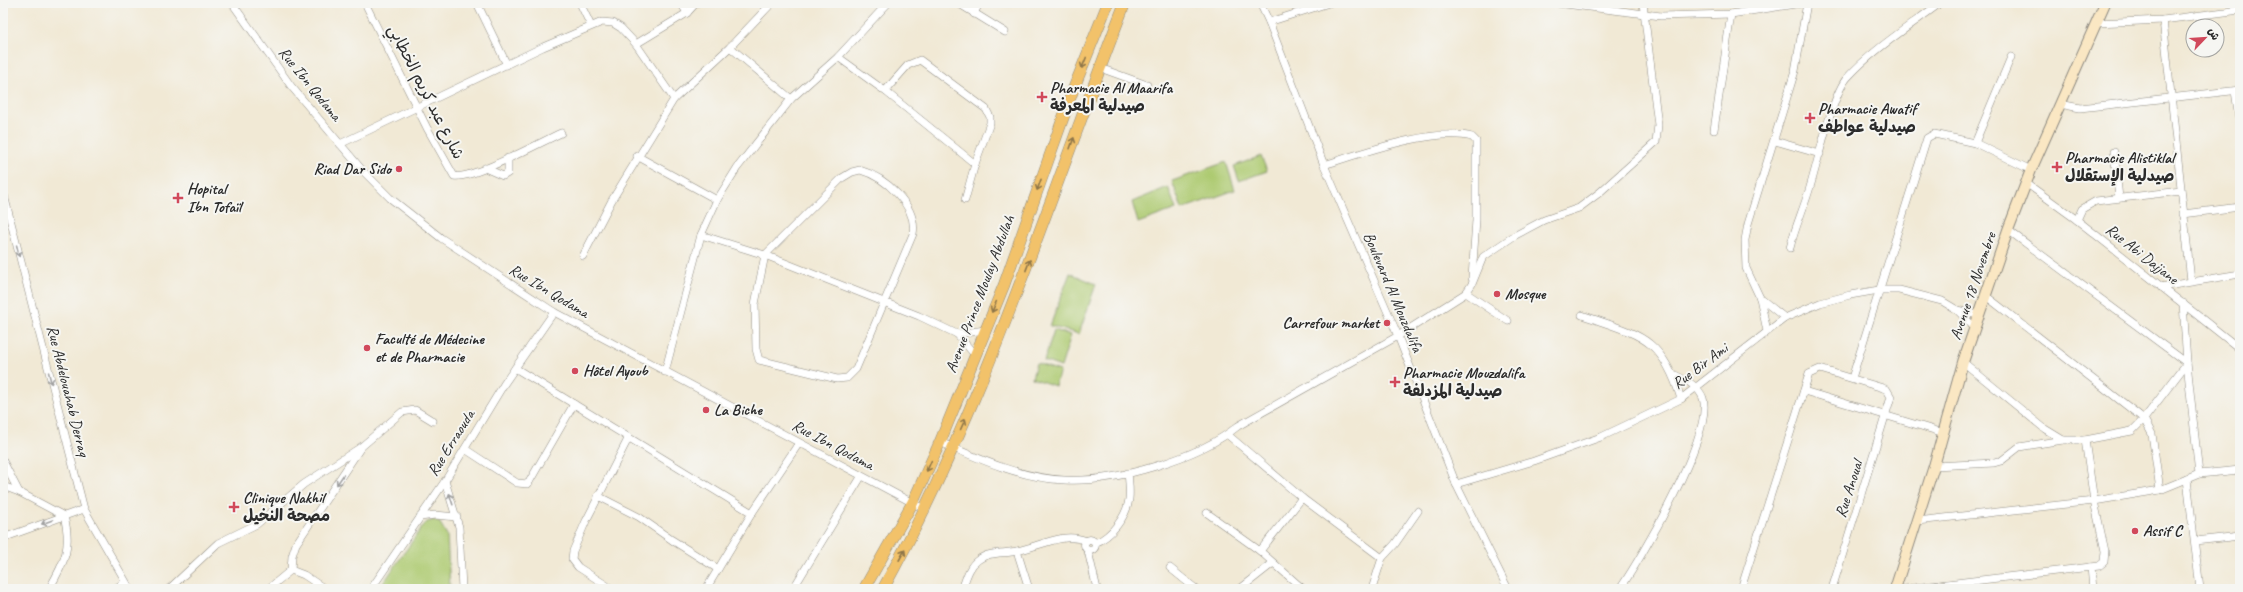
<svg xmlns="http://www.w3.org/2000/svg" width="2243" height="592" font-family="Caveat,'Playpen Sans Arabic',sans-serif">
  <style>
    .green { fill: #adca71; stroke: #6c7a4e }
    .lines { fill: none; stroke-linecap: round; stroke-linejoin: round }
    .street-casing { stroke: #8e8a80; stroke-width: 8 }
    .secondary-casing { stroke: #8e8a80; stroke-width: 12 }
    .primary-casing { stroke: #8e8a80; stroke-width: 12 }
    .street { stroke: #fff; stroke-width: 7 }
    .secondary { stroke: #fae7c3; stroke-width: 10 }
    .primary { stroke: #f2c26a; stroke-width: 11 }
    .oneway { stroke: #8e764a }
    .oneway2 { stroke: #a0a0a0 }
    .poi-dot { fill: #d1495b; stroke: #f6f6f2; stroke-width: 1.5 }
    .labels { text-anchor: middle; dominant-baseline: central; stroke-width: 4; stroke-linejoin: round; paint-order: stroke }
    .street-label { font-size: 16px; fill: #2b2b2b; stroke: #f6f6f2 }
    .poi-label { font-size: 16px; font-weight: bold; fill: #2b2b2b; stroke: #f6f6f2; text-anchor: start }
  </style>
  <rect width="100%" height="100%" fill="#f6f6f2"/>
  <filter id="ink" filterUnits="userSpaceOnUse"><feTurbulence type="fractalNoise" baseFrequency=".025" numOctaves="2"/><feDisplacementMap in="SourceGraphic" scale="8" xChannelSelector="R" yChannelSelector="G"/><feConvolveMatrix kernelMatrix="1 2 1 2 8 2 1 2 1" color-interpolation-filters="sRGB"/></filter>
  <filter id="wash" filterUnits="userSpaceOnUse"><feTurbulence type="fractalNoise" baseFrequency=".012" numOctaves="4" result="noise"/><feDisplacementMap in="SourceGraphic" scale="16" xChannelSelector="R" yChannelSelector="G"/><feGaussianBlur stdDeviation="0.9" result="paint"/><feColorMatrix in="noise" values="0 0 0 0 0 0 0 0 0 0 0 0 0 0 0 0 0 1.4 0 .05"/><feComposite in="paint" operator="in"/></filter>
  <g filter="url(#wash)">
    <rect width="100%" height="100%" fill="#f1e9d5"/>
    <g class="green">
      <polygon points="1261,156 1267,171 1239,181 1234,166"/>
      <polygon points="1226,162 1235,190 1182,209 1172,181"/>
      <polygon points="1168,187 1176,209 1138,223 1132,202"/>
      <polygon points="1070,273 1096,284 1079,334 1050,326"/>
      <polygon points="1054,330 1071,335 1061,367 1044,361"/>
      <polygon points="1036,363 1060,371 1055,386 1032,378"/>
      <polygon points="434,520 440,523 447,535 450,589 379,589 422,527 427,522"/>
    </g>
  </g>
  <g filter="url(#ink)">
    <g class="lines">
      <defs>
        <g id="street">
          <polyline points="232,3 291,86 363,171 390,198 441,238 554,312 926,510"/>
          <path d="M365,3L427,128L454,176C472,180 541,142 561,133"/>
          <polyline points="477,3 507,65"/>
          <polyline points="580,3 591,26"/>
          <polyline points="681,3 687,13"/>
          <polyline points="958,3 1005,32"/>
          <polyline points="1260,3 1269,22 1324,165 1398,336 1456,484 1508,589"/>
          <polyline points="1557,3 1661,16 1731,14 1802,3"/>
          <polyline points="974,14 979,3"/>
          <polyline points="2163,20 2191,281"/>
          <polyline points="1269,22 1329,3"/>
          <polyline points="2096,23 2163,20 2240,10"/>
          <polyline points="636,44 687,13 696,3"/>
          <polyline points="730,47 791,99"/>
          <polyline points="838,57 885,91 975,164"/>
          <polyline points="1100,68 1147,85"/>
          <polyline points="885,91 908,65 920,60 986,109 990,117 990,123 975,164 965,200"/>
          <polyline points="2235,91 2240,125"/>
          <polyline points="2060,104 2080,108 2240,90"/>
          <polyline points="1714,130 1731,14"/>
          <polyline points="1775,141 1820,154"/>
          <polyline points="1975,143 2011,57"/>
          <polyline points="340,144 543,47 602,22 613,23 621,28 636,44 674,99"/>
          <polyline points="2114,152 2119,198"/>
          <polyline points="637,156 717,200"/>
          <path d="M1324,165C1362,153 1434,127 1472,137L1476,141V220L1472,278"/>
          <polyline points="485,168 503,176 508,173 508,158"/>
          <path d="M860,170C885,177 918,206 913,234L856,369L847,378L837,379L759,360L756,349L755,304L765,255L842,178L852,172Z"/>
          <polyline points="2026,183 2077,220 2240,349"/>
          <polyline points="3,191 84,509 130,589"/>
          <polyline points="2183,214 2240,207"/>
          <polyline points="2077,220 2082,209 2096,201 2181,191"/>
          <polyline points="2008,230 2187,363 2144,419 2152,434 2160,490"/>
          <polyline points="701,235 765,255 919,316 957,334 975,355"/>
          <path d="M1790,248C1795,227 1804,208 1810,187C1818,162 1832,95 1847,78C1872,50 1910,26 1940,3"/>
          <polyline points="583,256 612,200 674,99 730,47 772,3"/>
          <polyline points="2161,287 2240,274"/>
          <polyline points="1466,293 1508,321"/>
          <polyline points="1760,298 1785,318"/>
          <polyline points="2183,303 2187,363 2199,474"/>
          <polyline points="1957,310 1978,315"/>
          <path d="M1582,315C1639,335 1662,336 1681,399"/>
          <polyline points="1767,331 1760,298 1746,268 1745,240 1748,224 1795,71 1807,3"/>
          <polyline points="957,334 985,330"/>
          <polyline points="1963,362 2045,429 2063,440 2085,440 2132,431 2144,419 1986,296"/>
          <polyline points="515,368 752,513"/>
          <polyline points="665,372 701,235 717,200 737,168 791,99 838,57 888,3"/>
          <polyline points="1852,378 1927,138 1934,134 1939,135 1975,143 2031,170"/>
          <polyline points="1804,391 1944,433"/>
          <polyline points="1228,435 1302,498 1382,558"/>
          <path d="M940,442C979,459 1021,478 1064,480C1115,483 1199,458 1238,426L1398,336L1466,293L1472,284L1483,257L1514,236L1544,220L1579,208L1599,193L1656,142L1658,125L1643,3"/>
          <polyline points="465,449 517,483 528,484 574,404"/>
          <polyline points="3,461 19,492"/>
          <polyline points="1934,466 1994,463 2001,461 2019,447 2063,440"/>
          <polyline points="2187,479 2200,589"/>
          <polyline points="445,481 459,527 462,589"/>
          <polyline points="1456,484 1534,461 1601,437 1681,399 1785,318 1820,303 1850,295 1879,290 1899,290 1942,301 1957,310 1974,327"/>
          <path d="M3,486L19,492L64,516C72,547 65,562 49,589"/>
          <polyline points="598,496 639,517 672,540 718,569"/>
          <polyline points="1207,513 1260,551 1303,589"/>
          <polyline points="420,517 435,515 457,517"/>
          <polyline points="1917,521 2094,501 2160,490 2199,474 2240,470"/>
          <polyline points="3,538 84,509"/>
          <circle cx="1090" cy="545" r="5.5"/>
          <polyline points="2195,541 2240,536"/>
          <path d="M1095,543C1111,537 1127,516 1129,499C1130,490 1129,482 1128,473"/>
          <polyline points="1017,551 1029,589"/>
          <polyline points="1088,551 1097,589"/>
          <polyline points="1260,551 1302,498"/>
          <polyline points="2091,567 2093,589"/>
          <polyline points="1170,568 1196,589"/>
          <polyline points="291,570 292,556 296,544 361,447"/>
          <polyline points="115,589 125,582"/>
          <polyline points="169,589 218,543 257,524 304,484 361,447 402,412 415,410 433,421"/>
          <polyline points="268,589 291,570 304,575 325,589"/>
          <polyline points="371,589 445,481 504,384 554,312"/>
          <polyline points="612,589 578,567 572,559 573,551 586,521 628,439"/>
          <polyline points="706,589 752,513 799,443"/>
          <polyline points="793,589 861,477"/>
          <path d="M962,589C966,579 969,566 978,560C989,551 1004,554 1017,551C1038,547 1064,531 1086,541"/>
          <polyline points="1240,589 1273,563"/>
          <polyline points="1372,589 1382,558 1395,544 1418,511"/>
          <path d="M1620,589C1642,557 1714,433 1703,398C1698,385 1685,380 1673,374"/>
          <polyline points="1741,589 1809,374 1820,369 1883,388 1887,390 1891,397 1832,589"/>
          <polyline points="1905,589 2099,566 2104,562 2105,551 2094,501 2085,440"/>
        </g>
        <polyline id="secondary" points="1895,589 1934,466 1963,362 2008,230 2031,170 2105,3"/>
        <g id="primary">
          <polyline points="864,589 913,502 940,442 1004,285 1073,90 1108,3"/>
          <path d="M883,589C986,403 1048,200 1125,3"/>
        </g>
      </defs>
      <use href="#street" class="street-casing"/>
      <use href="#secondary" class="secondary-casing"/>
      <use href="#primary" class="primary-casing"/>
      <use href="#street" class="street"/>
      <use href="#secondary" class="secondary"/>
      <use href="#primary" class="primary"/>
    </g>
    <defs><path id="oneway-shaft" d="M-6 0H5M1.5-3L5.5 0L1.5 3" fill="none" stroke-width="1.6" stroke-linecap="round" stroke-linejoin="round"/></defs>
    <g class="oneway">
      <use href="#oneway-shaft" transform="translate(1084 63) rotate(112)"/>
      <use href="#oneway-shaft" transform="translate(1072 143) rotate(-71)"/>
      <use href="#oneway-shaft" transform="translate(1039 185) rotate(110)"/>
      <use href="#oneway-shaft" transform="translate(1028 265) rotate(-69)"/>
      <use href="#oneway-shaft" transform="translate(994 307) rotate(113)"/>
      <use href="#oneway-shaft" transform="translate(963 424) rotate(-66)"/>
      <use href="#oneway-shaft" transform="translate(929 466) rotate(114)"/>
      <use href="#oneway-shaft" transform="translate(902 555) rotate(-61)"/>
    </g>
    <g class="oneway2">
      <use href="#oneway-shaft" transform="translate(18 251) rotate(76)"/>
      <use href="#oneway-shaft" transform="translate(50 378) rotate(76)"/>
      <use href="#oneway-shaft" transform="translate(340 480) rotate(124)"/>
      <use href="#oneway-shaft" transform="translate(451 499) rotate(-108)"/>
      <use href="#oneway-shaft" transform="translate(47 522) rotate(160)"/>
    </g>
  </g>
  <g class="poi-dot">
    <path d="M1040 91h4v4h4v4h-4v4h-4v-4h-4v-4h4z"/>
    <path d="M1808 112h4v4h4v4h-4v4h-4v-4h-4v-4h4z"/>
    <path d="M2055 161h4v4h4v4h-4v4h-4v-4h-4v-4h4z"/>
    <circle cx="399" cy="169" r="4"/>
    <path d="M176 192h4v4h4v4h-4v4h-4v-4h-4v-4h4z"/>
    <circle cx="1497" cy="294" r="4"/>
    <circle cx="1387" cy="323" r="4"/>
    <circle cx="367" cy="348" r="4"/>
    <circle cx="575" cy="371" r="4"/>
    <path d="M1393 376h4v4h4v4h-4v4h-4v-4h-4v-4h4z"/>
    <circle cx="706" cy="410" r="4"/>
    <path d="M232 501h4v4h4v4h-4v4h-4v-4h-4v-4h4z"/>
    <circle cx="2135" cy="531" r="4"/>
  </g>
  <g class="labels">
    <g class="street-label">
      <text transform="translate(310 84) rotate(51)">Rue Ibn Qodama</text>
      <text transform="translate(426 92) rotate(63)">شارع عبد كريم الخطابي</text>
      <text transform="translate(2142 254) rotate(38)">Rue Abi Dajjane</text>
      <text transform="translate(1973 286) rotate(-71)">Avenue 18 Novembre</text>
      <text transform="translate(549 291) rotate(31)">Rue Ibn Qodama</text>
      <text transform="translate(1393 292) rotate(67)">Boulevard Al Mouzdalifa</text>
      <text transform="translate(980 294) rotate(-69)">Avenue Prince Moulay Abdullah</text>
      <text transform="translate(1700 366) rotate(-37)">Rue Bir Ami</text>
      <text transform="translate(68 391) rotate(76)">Rue Abdelouahab Derraq</text>
      <text transform="translate(451 443) rotate(-58)">Rue Erraouda</text>
      <text transform="translate(833 445) rotate(28)">Rue Ibn Qodama</text>
      <text transform="translate(1849 489) rotate(-72)">Rue Anoual</text>
    </g>
    <g class="poi-label">
      <text x="1050" y="88">Pharmacie Al Maarifa<tspan x="1050" dy="18">صيدلية المعرفة</tspan></text>
      <text x="1818" y="109">Pharmacie Awatif<tspan x="1818" dy="18">صيدلية عواطف</tspan></text>
      <text x="2065" y="158">Pharmacie Alistiklal<tspan x="2065" dy="18">صيدلية الإستقلال</tspan></text>
      <text x="391" y="169" text-anchor="end">Riad Dar Sido</text>
      <text x="187" y="189">Hopital<tspan x="187" dy="18">Ibn Tofaïl</tspan></text>
      <text x="1505" y="294">Mosque</text>
      <text x="1379" y="323" text-anchor="end">Carrefour market</text>
      <text x="375" y="339">Faculté de Médecine<tspan x="375" dy="18">et de Pharmacie</tspan></text>
      <text x="583" y="371">Hôtel Ayoub</text>
      <text x="1403" y="373">Pharmacie Mouzdalifa<tspan x="1403" dy="18">صيدلية المزدلفة</tspan></text>
      <text x="714" y="410">La Biche</text>
      <text x="243" y="498">Clinique Nakhil<tspan x="243" dy="18">مصحة النخيل</tspan></text>
      <text x="2143" y="531">Assif C</text>
    </g>
  </g>
  <rect width="2243" height="592" fill="none" stroke="#f6f6f2" stroke-width="16"/>
  <g transform="translate(2205 38) rotate(65)"><circle r="19" fill="#f6f6f2" stroke="#a5a5a2"/>
  <path d="M0-3L7 15L0 10L-7 15Z" fill="#d1495b"/>
  <text y="-6" font-size="11" font-weight="bold" text-anchor="middle" fill="#2b2b2b">ش</text>
  </g>
</svg>
